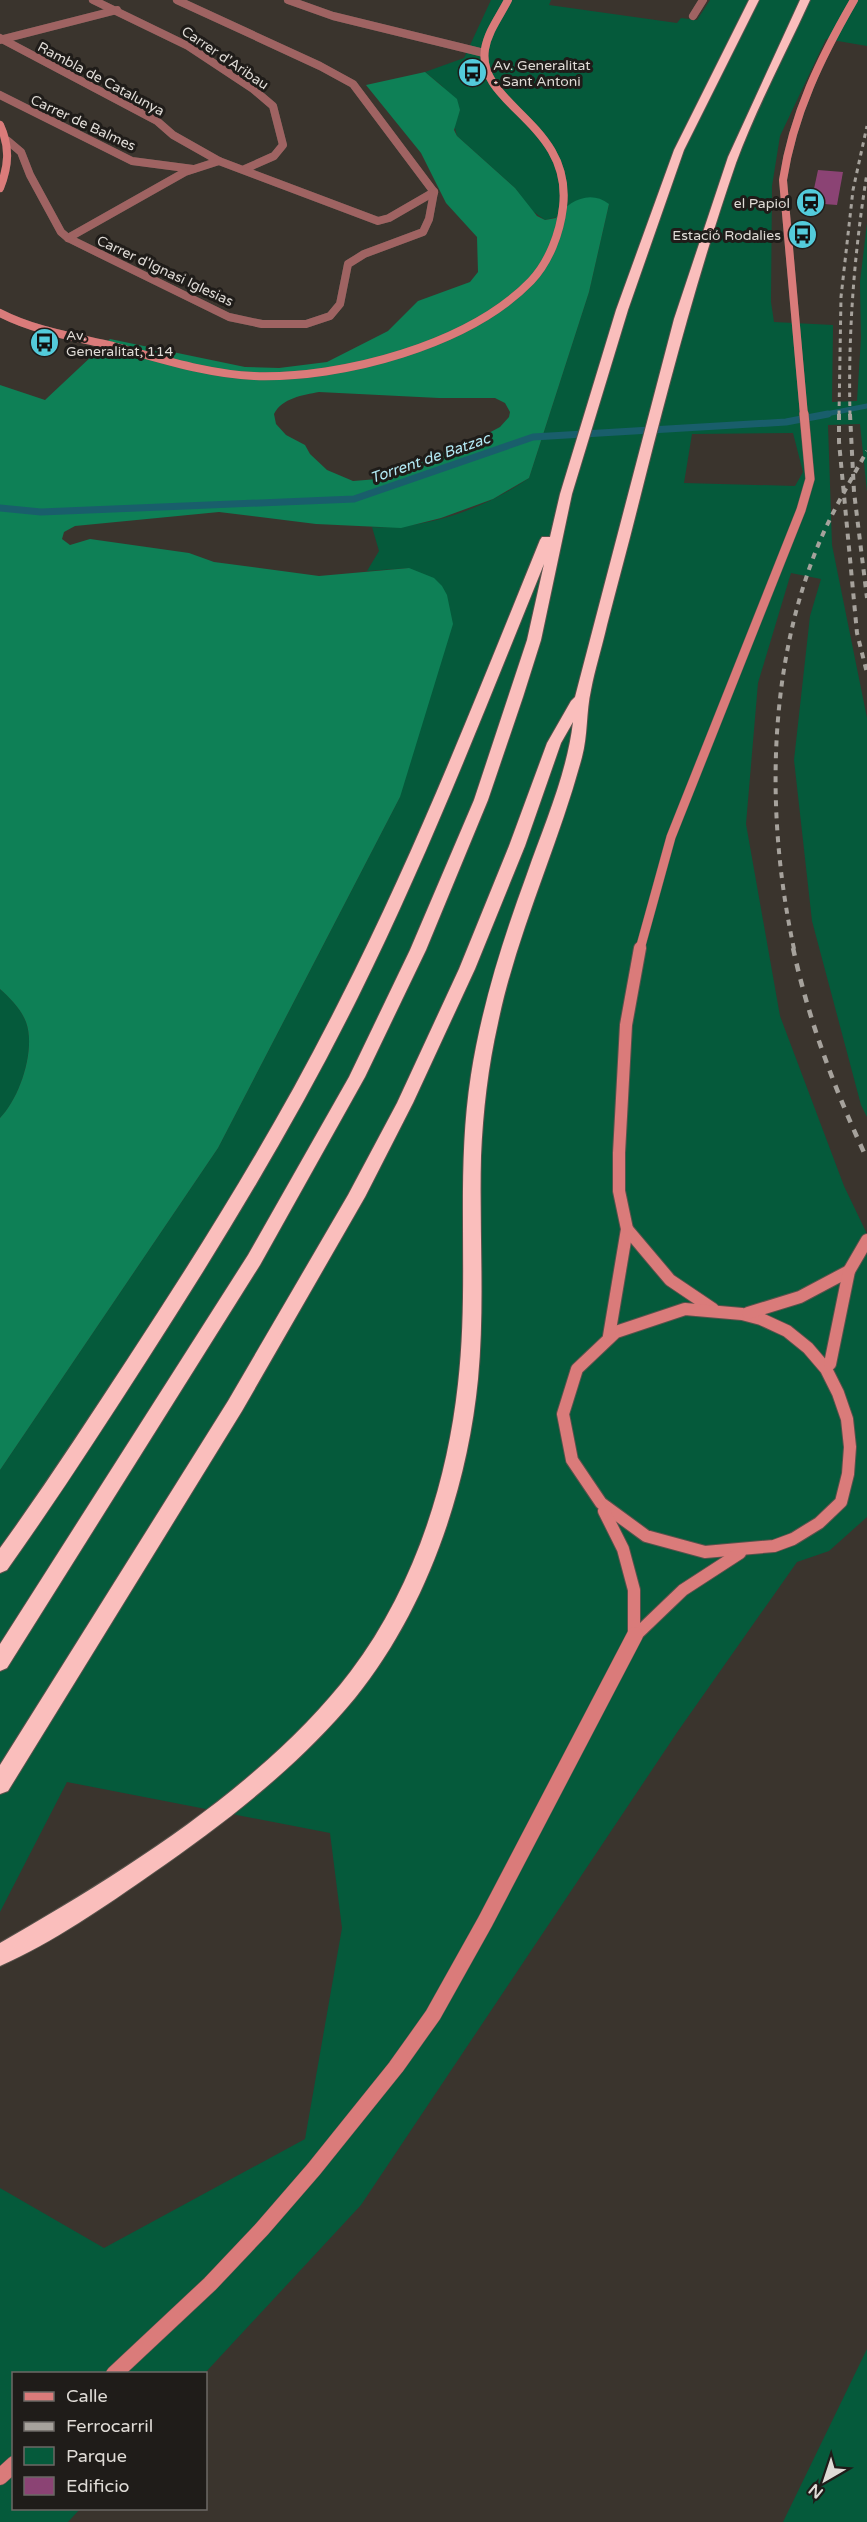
<svg xmlns="http://www.w3.org/2000/svg" width="867" height="2522" font-family="'Varela Round',sans-serif">
  <style>
    .green { fill: #055a3b; fill-rule: evenodd }
    .forest { fill: #0e8056; fill-rule: evenodd }
    .lines { fill: none; stroke-linecap: round; stroke-linejoin: round }
    .stream-far1 { stroke: #195e6b; stroke-width: 5 }
    .stream { stroke: #195e6b; stroke-width: 7 }
    .building { fill: #8b4374 }
    .street-casing { stroke: #58524b; stroke-width: 8 }
    .secondary-far3-casing { stroke: #58524b; stroke-width: 8 }
    .secondary-far2-casing { stroke: #58524b; stroke-width: 10 }
    .secondary-far1-casing { stroke: #58524b; stroke-width: 14 }
    .secondary-casing { stroke: #58524b; stroke-width: 17 }
    .highway-casing { stroke: #58524b; stroke-width: 2 }
    .street { stroke: #9f6362; stroke-width: 8 }
    .secondary-far3 { stroke: #da7b7a; stroke-width: 8 }
    .secondary-far2 { stroke: #da7b7a; stroke-width: 9 }
    .secondary-far1 { stroke: #da7b7a; stroke-width: 12 }
    .secondary { stroke: #da7b7a; stroke-width: 16 }
    .highway { fill: #fabebc; fill-rule: evenodd }
    .rail-far2 { stroke: #a6a29c; stroke-width: 3; stroke-dasharray: 4.5 4.5; stroke-linecap: butt }
    .rail-far1 { stroke: #a6a29c; stroke-width: 4; stroke-dasharray: 6 6; stroke-linecap: butt }
    .rail { stroke: #a6a29c; stroke-width: 4.5; stroke-dasharray: 8 8; stroke-linecap: butt }
    .labels { text-anchor: middle; dominant-baseline: central; stroke-width: 6; stroke-linejoin: round; paint-order: stroke }
    .far-street-label { font-size: 14px; fill: #dfdbd6; stroke: #1f1c19 }
    .far-poi-label { font-size: 14px; fill: #dfdbd6; stroke: #1f1c19; text-anchor: start }
    .far-water-label { font-size: 15px; font-style: italic; fill: #b3eaf5; stroke: #1f1c19 }
  </style>
  <rect width="100%" height="100%" fill="#3a342d"/>
  <g class="green">
    <path d="M491,0H551L549,5L677,23L681,18L697,20L710,0H867V46L826,39L780,136L772,186L771,302L774,322L833,325L832,402L857,401L861,338L860,282L867,223V492L860,424L828,425L832,545L867,718V1117L861,1105L812,921L794,760L810,616L821,579L791,573L758,683L746,824L780,1016L844,1186L867,1234V1517L829,1551L797,1562L678,1731L361,2205L205,2373L14,2374V2508L80,2509L68,2522H0V2188L104,2248L305,2139L342,1928L330,1833L67,1782L0,1912V1470L218,1148L400,797L409,568L367,571L379,551L372,527C426,530 486,508 529,478L589,292L609,204L545,220L531,210L515,188L457,136L454,125L460,110L442,86L425,72L464,58ZM793,433L803,472L795,486L684,483L692,434Z"/>
    <path d="M0,989C10,998 21,1009 26,1022C36,1049 20,1098 0,1118Z"/>
    <polygon points="867,2349 867,2522 783,2522"/>
  </g>
  <path class="forest" d="M425,72L457,99L460,110L454,130L457,136L515,188L537,216L545,220L556,218C568,201 590,189 609,204L589,292L529,478L493,499L441,518L401,528L316,524L219,512L75,526L64,532L62,539L70,545L90,539L189,553L214,562L319,576L409,568L434,578L442,586L447,595L453,624L400,797L218,1148L0,1470V1118C20,1098 36,1049 26,1022C21,1009 10,998 0,989V385L45,400L110,339L245,367L279,368L327,362L388,331L418,301L470,282L478,272L477,237L446,203L421,153L366,85ZM319,392L439,398H495L505,403L510,412L509,417L500,427L485,435L398,472L378,479L353,481L327,470L310,454L305,445L286,435L276,424L274,414C282,398 303,395 319,392Z"/>
  <g class="lines">
    <polyline class="stream-far1" points="821,415 867,406"/>
    <polyline class="stream" points="0,508 41,512 354,499 533,437 786,422 828,414"/>
  </g>
  <polygon class="building" points="818,170 843,172 837,205 811,203"/>
  <g class="lines">
    <defs>
      <g id="street">
        <polyline points="93,0 188,46 253,89 273,106 283,145 274,156 245,169"/>
        <polyline points="177,0 320,66 353,84 434,192"/>
        <polyline points="288,0 333,16 484,53"/>
        <polyline points="693,16 703,0"/>
        <polyline points="0,38 157,121 173,135 219,161 378,221 389,218 434,192"/>
        <polyline points="0,40 117,10"/>
        <polyline points="0,95 132,161 193,169"/>
        <polyline points="8,141 21,152 30,175 61,232 68,238 229,317 262,324 306,324 330,316 340,304 348,264 364,254 423,232 429,219 434,192"/>
        <polyline points="68,238 185,172 219,161"/>
      </g>
      <g id="secondary-far3">
        <path d="M0,125C10,147 9,165 0,188"/>
        <path d="M0,313C35,331 75,337 113,346C159,358 206,374 254,376C342,379 469,345 531,281C549,262 560,233 563,207C573,123 476,105 485,49C488,31 500,16 508,0"/>
        <path d="M804,415L783,180C793,114 821,57 854,0"/>
      </g>
      <polyline id="secondary-far2" points="640,949 671,837 801,510 810,479 804,414"/>
      <g id="secondary-far1">
        <polyline points="627,1229 670,1280 713,1309"/>
        <polygon points="685,1309 742,1314 761,1319 787,1331 808,1348 826,1369 838,1393 847,1419 850,1447 848,1474 841,1502 819,1523 793,1539 774,1546 705,1552 646,1536 601,1503 572,1460 563,1414 577,1369 616,1332"/>
        <polyline points="748,1313 800,1297 849,1271"/>
        <polyline points="609,1336 627,1229 619,1191 619,1153 626,1025 640,948"/>
        <polyline points="830,1364 849,1271 867,1240"/>
        <polyline points="604,1511 623,1549 634,1590 634,1636"/>
        <polyline points="634,1637 683,1590 740,1553"/>
      </g>
      <g id="secondary">
        <polyline points="114,2374 210,2284 262,2229 314,2169 396,2067 433,2015 485,1922 635,1635"/>
        <polyline points="0,2477 14,2464"/>
      </g>
      <g id="highway">
        <path d="M749,0H759L684,150L628,310L572,494L541,640L523,697L488,800L426,950L365,1077L260,1265L7,1668L0,1671V1644L248,1255L349,1077L410,950L474,800L527,640L544,564C485,709 428,856 358,997C296,1122 223,1242 147,1360C102,1430 56,1501 7,1570L0,1573V1548C45,1486 87,1421 129,1357C205,1241 278,1124 340,1000C416,851 477,695 540,540L542,537H550L560,494L616,310L674,150Z"/>
        <path d="M800,0H810C786,53 756,108 736,163C697,276 667,391 638,506C628,546 617,586 607,625C602,647 595,669 591,690C586,712 588,735 582,757C558,847 517,931 498,1023C488,1067 483,1111 481,1156C479,1230 485,1305 478,1379C467,1491 426,1610 355,1698C298,1767 225,1823 153,1873C106,1906 52,1943 0,1966V1943C122,1873 265,1784 351,1671C413,1589 447,1485 458,1384C470,1281 455,1177 471,1075C482,1005 503,939 527,874C544,825 567,774 573,722L561,743L525,846L475,969L413,1103L365,1197L242,1411L8,1791L0,1794V1765L228,1401L348,1195L397,1103L459,969L509,846L547,743L571,701L575,697L674,319L728,157Z"/>
      </g>
    </defs>
    <use href="#street" class="street-casing"/>
    <use href="#secondary-far3" class="secondary-far3-casing"/>
    <use href="#secondary-far2" class="secondary-far2-casing"/>
    <use href="#secondary-far1" class="secondary-far1-casing"/>
    <use href="#secondary" class="secondary-casing"/>
    <use href="#highway" class="highway-casing"/>
    <use href="#street" class="street"/>
    <use href="#secondary-far3" class="secondary-far3"/>
    <use href="#secondary-far2" class="secondary-far2"/>
    <use href="#secondary-far1" class="secondary-far1"/>
    <use href="#secondary" class="secondary"/>
    <use href="#highway" class="highway"/>
    <g class="rail-far2">
      <polyline points="839,415 841,297 853,190 867,126"/>
      <path d="M850,415C848,334 854,254 867,173"/>
    </g>
    <g class="rail-far1">
      <polyline points="839,414 839,442 857,633 867,673"/>
      <polyline points="850,414 854,492 867,598"/>
      <path d="M794,949C767,824 767,682 812,561C826,522 847,487 867,451"/>
    </g>
    <path class="rail" d="M793,948C809,1022 835,1090 867,1159"/>
  </g>
  <defs>
    <symbol id="bus-disc" viewBox="-11 -11 22 22"><circle r="9.5" fill="#53cbdb" stroke="#1f1c19"/><path d="M-5-6H5V4H4V6H2V4H-2V6H-4V4H-5ZM-3.5-4V0h7V-4ZM-3.5 1.2v1.5H-2V1.2ZM2 1.2v1.5H3.5V1.2Z" fill="#111"/></symbol>
    <symbol id="station-disc" viewBox="-11 -11 22 22"><circle r="9.5" fill="#53cbdb" stroke="#1f1c19"/><path d="M-3-6H3Q5-6 5-4V2Q5 4 3 4L4.5 6H3L1.5 4h-3L-3 6H-4.5L-3 4Q-5 4-5 2V-4Q-5-6-3-6ZM-3.5-4v3h7v-3ZM-3.5 1v1.5H-2V1ZM2 1v1.5H3.5V1Z" fill="#111"/></symbol>
  </defs>
  <g fill-rule="evenodd">
    <use href="#bus-disc" x="456" y="56" width="33" height="33"/>
    <use href="#station-disc" x="794" y="186" width="33" height="33"/>
    <use href="#bus-disc" x="786" y="218" width="33" height="33"/>
    <use href="#bus-disc" x="28" y="326" width="33" height="33"/>
  </g>
  <g class="labels">
    <g class="far-street-label">
      <text transform="translate(225 58) rotate(34)">Carrer d'Aribau</text>
      <text transform="translate(101 79) rotate(28)">Rambla de Catalunya</text>
      <text transform="translate(83 123) rotate(25)">Carrer de Balmes</text>
      <text transform="translate(165 271) rotate(25)">Carrer d'Ignasi Iglesias</text>
    </g>
    <g class="far-poi-label">
      <text x="493" y="65">Av. Generalitat<tspan x="493" dy="16">- Sant Antoni</tspan></text>
      <text x="790" y="203" text-anchor="end">el Papiol</text>
      <text x="781" y="235" text-anchor="end">Estació Rodalies</text>
      <text x="66" y="335">Av.<tspan x="66" dy="16">Generalitat, 114</tspan></text>
    </g>
    <g class="far-water-label">
      <text transform="translate(430 458) rotate(-19)">Torrent de Batzac</text>
    </g>
  </g>
  <rect x="12" y="2372" width="195" height="138" fill="#1f1c19" stroke="#6c6865" stroke-width="1.5"/>
  <rect x="24" y="2392" width="30" height="9" fill="#da7b7a" stroke="#6c6865" stroke-width="1.5"/>
  <text x="66" y="2402" font-size="18" fill="#dfdbd6">Calle</text>
  <rect x="24" y="2422" width="30" height="9" fill="#a6a29c" stroke="#6c6865" stroke-width="1.5"/>
  <text x="66" y="2432" font-size="18" fill="#dfdbd6">Ferrocarril</text>
  <rect x="24" y="2447" width="30" height="18" fill="#055a3b" stroke="#6c6865" stroke-width="1.5"/>
  <text x="66" y="2462" font-size="18" fill="#dfdbd6">Parque</text>
  <rect x="24" y="2477" width="30" height="18" fill="#8b4374" stroke="#6c6865" stroke-width="1.5"/>
  <text x="66" y="2492" font-size="18" fill="#dfdbd6">Edificio</text>
  <g transform="translate(825 2480) rotate(219)" stroke="#1f1c19" stroke-width="4.5" paint-order="stroke">
  <path d="M0-4.5L10 22L0 15L-10 22Z" fill="#dfdbd6"/>
  <text y="-9" font-size="16" font-weight="bold" text-anchor="middle" fill="#dfdbd6">N</text>
  </g>
</svg>
